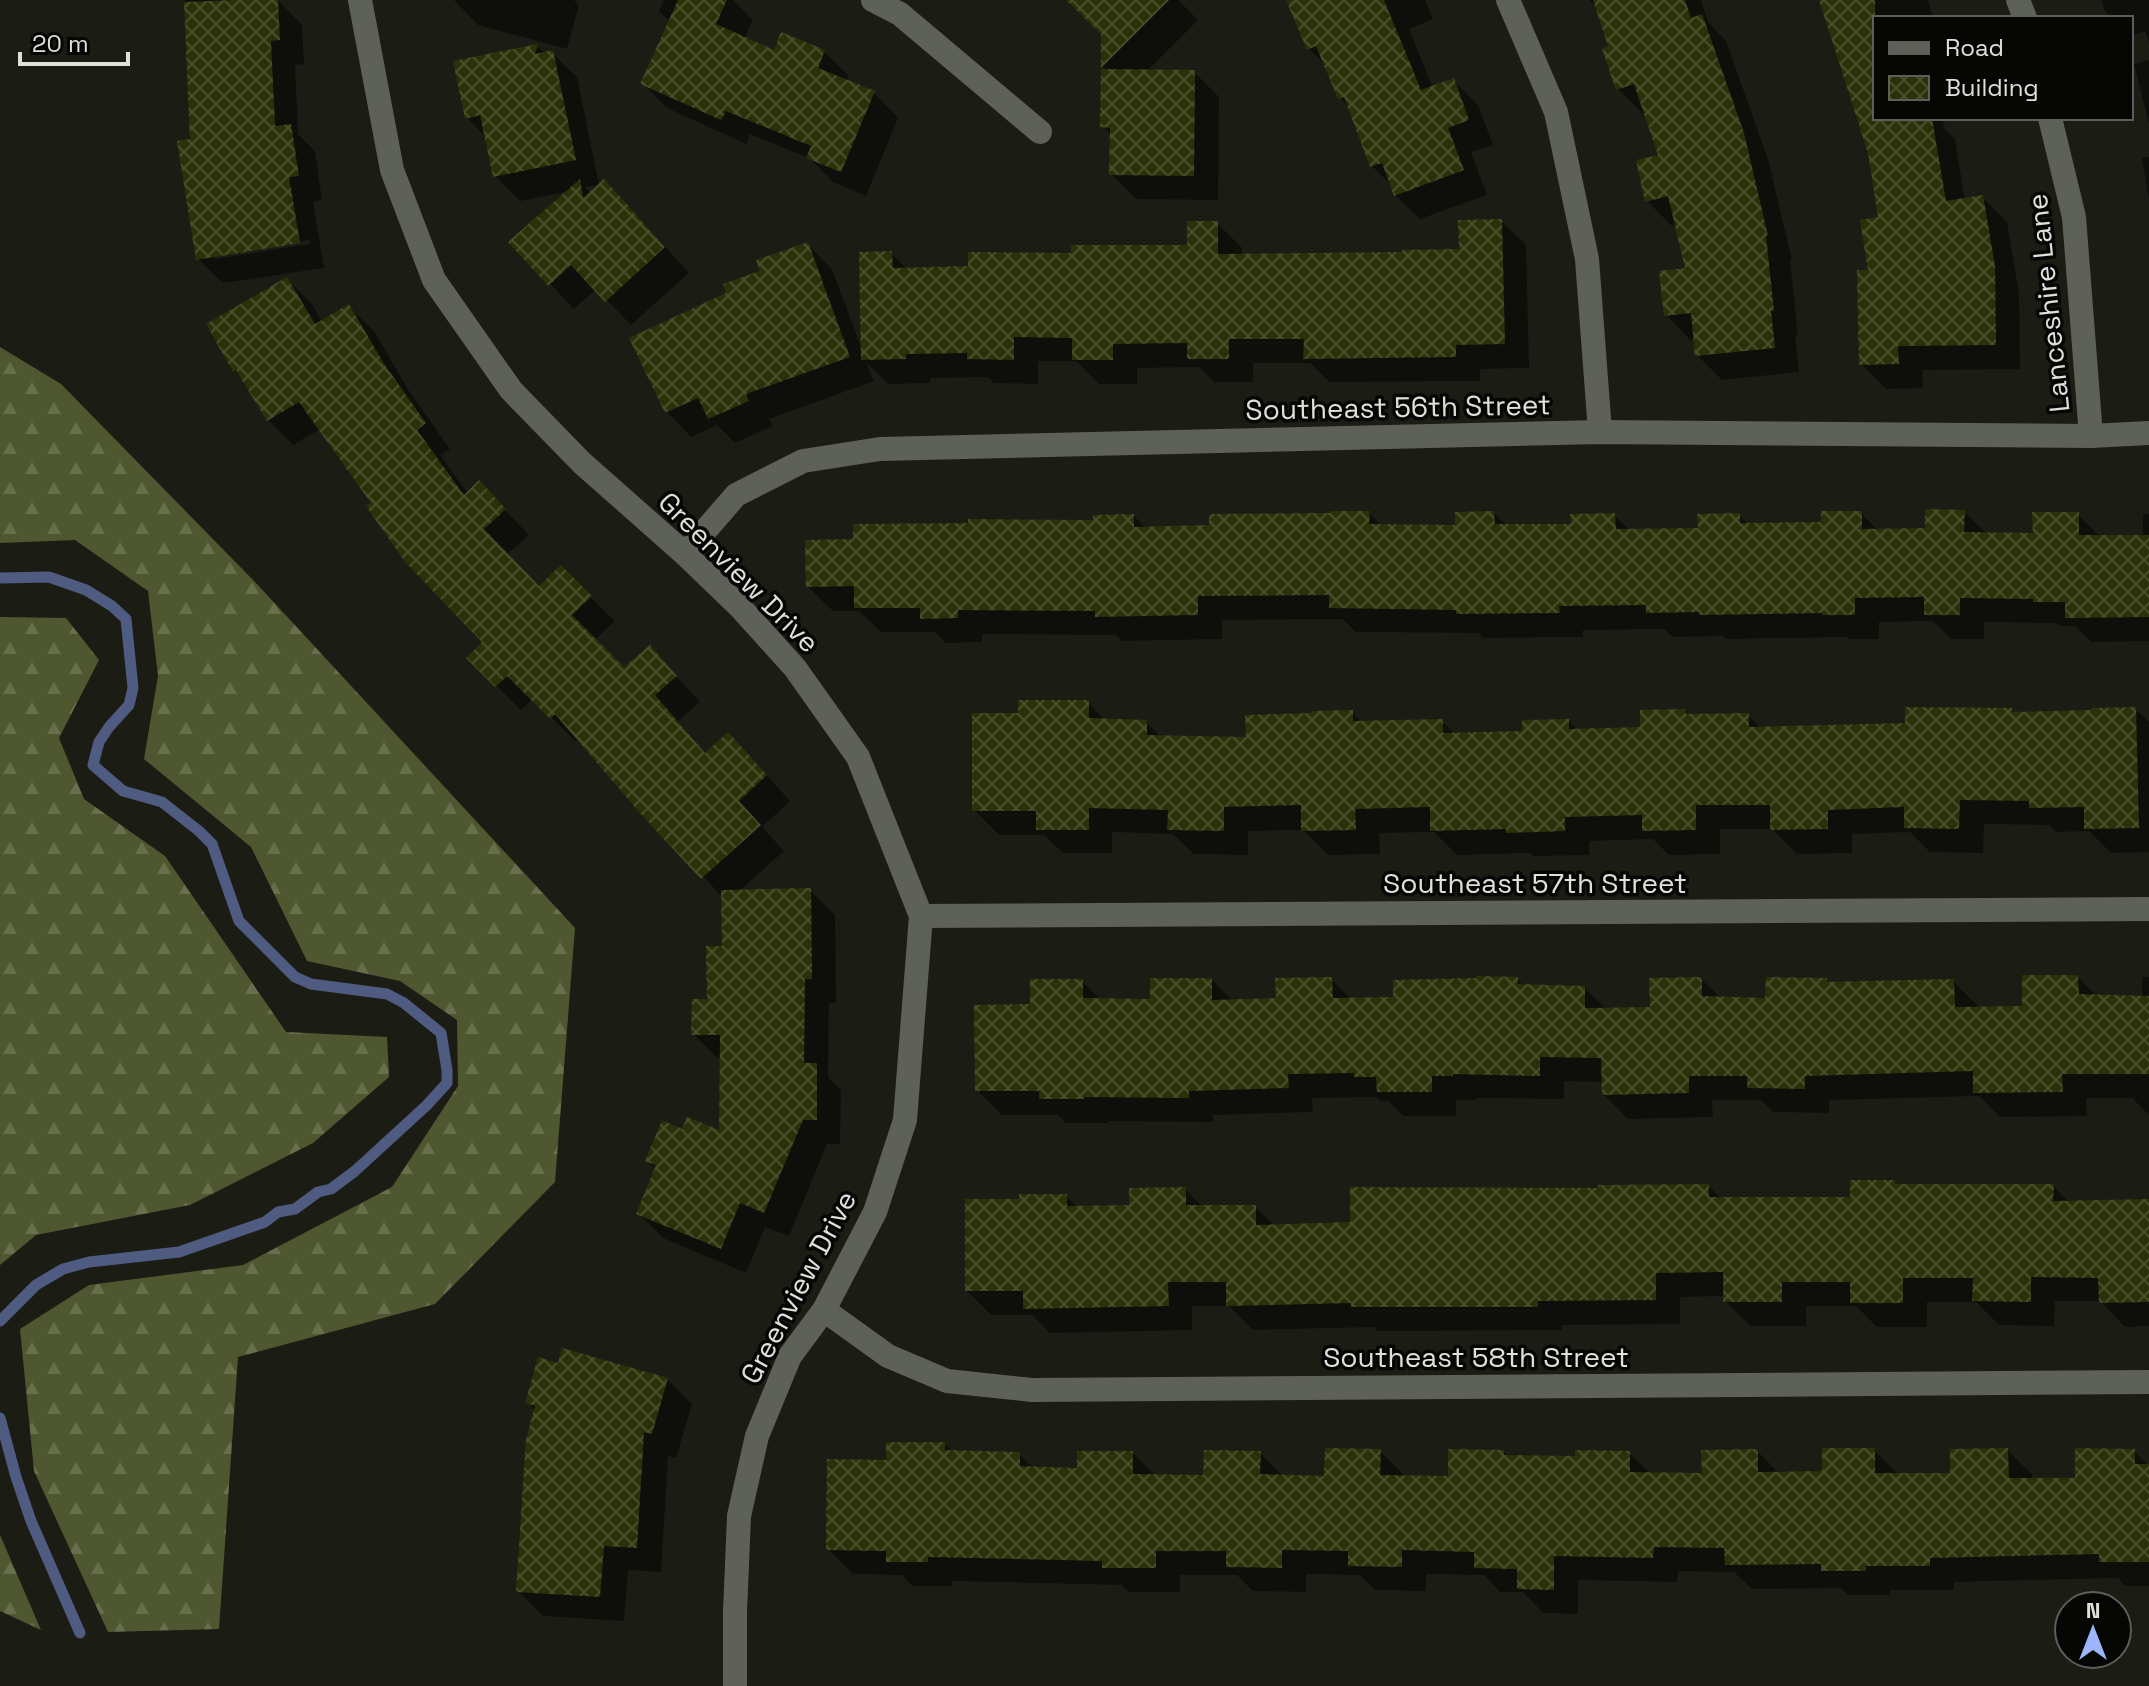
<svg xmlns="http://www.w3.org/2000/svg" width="2149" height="1686" font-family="'Space Grotesk',sans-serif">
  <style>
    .forest { fill: url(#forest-firs) }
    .shadow { fill: #0007; fill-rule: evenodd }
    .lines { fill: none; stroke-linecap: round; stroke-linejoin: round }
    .stream { stroke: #4f5b80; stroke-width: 11 }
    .building { fill: url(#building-cross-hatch) }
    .minor { stroke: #5e6158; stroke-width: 24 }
    .labels { text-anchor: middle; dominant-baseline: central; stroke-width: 7; stroke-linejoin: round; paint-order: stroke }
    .street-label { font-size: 28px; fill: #dee0db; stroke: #060704 }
  </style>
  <defs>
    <pattern id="forest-firs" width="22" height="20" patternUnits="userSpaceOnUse" patternTransform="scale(2)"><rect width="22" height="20" fill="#4e572f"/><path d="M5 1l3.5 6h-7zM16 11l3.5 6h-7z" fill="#676f4d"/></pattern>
    <pattern id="building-cross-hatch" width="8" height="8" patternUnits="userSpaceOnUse" patternTransform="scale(2)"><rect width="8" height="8" fill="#2a3108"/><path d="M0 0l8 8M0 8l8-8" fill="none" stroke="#484f2b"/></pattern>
  </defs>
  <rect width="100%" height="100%" fill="#1b1d15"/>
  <g class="forest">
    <polygon points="0,347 61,384 255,582 575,928 555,1182 435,1304 238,1357 219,1629 108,1632 34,1471 20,1329 89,1285 243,1265 392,1187 458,1086 457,1020 400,981 307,961 251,847 144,759 158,676 148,591 75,540 0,543"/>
    <polygon points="0,617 66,618 99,660 59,738 84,799 165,856 286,1032 387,1037 389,1077 313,1143 190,1205 36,1235 0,1265"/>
    <polygon points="0,1535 41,1630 0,1611"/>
  </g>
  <g class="shadow">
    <path d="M185,0H278L302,25L304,64L295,65L298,134L315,151L322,200L313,202L324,268L223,283L198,259ZM310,240V244L215,259V255Z"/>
    <polygon points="454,0 574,0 579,5 567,49 478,25"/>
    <polygon points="664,0 733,0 753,20 744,39 775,53 824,52 849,76 847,82 874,93 898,118 866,196 833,182 809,158 750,134 746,144 667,108 642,83 670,22 659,11"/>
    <polygon points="1069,0 1178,0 1198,20 1146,72 1194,72 1219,97 1218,200 1136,199 1111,174 1112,136 1102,126 1107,71 1103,67 1104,34"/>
    <polygon points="1296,0 1425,0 1433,19 1409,29 1433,88 1453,80 1478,105 1493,145 1471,152 1487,195 1420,219 1395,195 1393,187 1372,166 1350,109 1340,98 1327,67 1309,49"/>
    <polygon points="1589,0 1701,0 1708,22 1726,41 1768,159 1792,260 1790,260 1798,335 1795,335 1799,372 1722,380 1697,355 1696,340 1690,340 1666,315 1688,269 1677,224 1672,226 1647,201 1661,156 1646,113 1643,114 1618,89 1611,48 1597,8"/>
    <polygon points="1821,0 1928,0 1933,18 1875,18 1875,118 1942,118 1945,129 1955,139 1965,200 1982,197 2007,222 2019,293 2020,369 1922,370 1923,388 1886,389 1861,364 1871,272 1881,219 1865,122"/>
    <polygon points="2101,0 2149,0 2149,42 2145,31 2131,36 2131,18 2112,18 2105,11"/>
    <polygon points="537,46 545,54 552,53 577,77 599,185 585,187 591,194 629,207 689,273 631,325 596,289 574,309 511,242 570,191 520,201 495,176 487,138 467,118"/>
    <polygon points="2149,60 2149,124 2134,64"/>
    <polygon points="2149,157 2149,199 2142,158"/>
    <polygon points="1501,221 1526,245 1529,368 1480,369 1480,381 1330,382 1310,363 1253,363 1253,382 1214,382 1199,367 1137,368 1137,384 1099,384 1076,361 1038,361 1038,384 994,383 988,377 930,378 930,383 888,384 866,362 874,381 769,419 773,426 735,443 717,425 691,437 667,412 632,339 729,294 807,244 832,269 863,352 891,253 907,269 970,268 1073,255 1189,246 1217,223 1242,248 1242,256 1461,251"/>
    <polygon points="287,279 312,304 322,322 349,307 374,331 409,391 450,449 440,455 468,494 479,483 529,535 507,554 540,588 561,568 615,621 595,640 624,670 650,648 700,702 678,721 706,754 752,759 790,801 762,827 784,851 738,892 810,890 835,915 836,1003 829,1003 828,1077 841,1090 840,1144 827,1144 789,1236 765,1227 746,1273 663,1238 638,1213 656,1170 647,1160 683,1131 721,1133 722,1058 718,1058 693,1034 709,1001 724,948 723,898 579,739 576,742 533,699 521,710 468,658 484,642 374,504 320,429 293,445 268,420 245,380 235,371"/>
    <polygon points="1964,512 1987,534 2035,535 2078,514 2100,537 2143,537 2143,514 2149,514 2149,641 2091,642 2075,626 2060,626 2057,623 1984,622 1984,639 1951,639 1933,621 1879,622 1879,639 1848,639 1846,637 1726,639 1723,636 1673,637 1664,629 1583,630 1583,637 1483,638 1478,633 1356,632 1343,619 1222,620 1222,639 1122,641 1116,635 982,634 982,642 946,643 935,632 881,632 859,611 833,611 808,587 855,541 1095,522 1134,516 1147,529 1211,527 1369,513 1383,527 1457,527 1494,513 1507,526 1573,526 1614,515 1630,530 1700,530 1739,515 1749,525 1823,524 1861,513 1879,531 1927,530"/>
    <polygon points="1088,702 1106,721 1146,722 1161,737 1248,739 1352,712 1363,723 1442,721 1455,735 1524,733 1569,721 1578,731 1642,729 1685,711 1689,715 1748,715 1762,729 1907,725 2011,710 2015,714 2135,709 2149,722 2149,852 2111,853 2089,831 2056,832 2049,825 1984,824 1983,853 1930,852 1910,832 1852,834 1852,853 1797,854 1772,829 1720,829 1720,854 1669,855 1653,839 1589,841 1589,855 1533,856 1530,853 1457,855 1434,832 1379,833 1380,854 1328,855 1303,830 1248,831 1248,855 1194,854 1173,834 1112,832 1112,853 1063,853 1044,835 999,835 974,810 1020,715"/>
    <polygon points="2078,977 2097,997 2142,997 2142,977 2149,977 2149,1115 2132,1098 2086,1098 2087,1116 2000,1117 1979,1096 1829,1100 1829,1113 1773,1112 1761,1100 1712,1100 1713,1117 1628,1119 1603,1094 1603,1082 1564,1081 1564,1099 1477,1098 1477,1100 1456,1100 1456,1116 1404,1116 1388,1101 1381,1101 1376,1097 1312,1098 1313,1112 1213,1115 1213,1122 1108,1121 1108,1123 1066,1123 1058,1115 1002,1115 977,1090 1032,1006 1082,981 1101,1000 1152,1001 1212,980 1233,1001 1278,1000 1331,979 1352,1000 1395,999 1517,979 1525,987 1584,988 1607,1010 1652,1009 1701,979 1721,998 1767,1000 1826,980 1830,984 1953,981 1978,1006 1978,1009 2024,1008"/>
    <polygon points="1894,1182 1897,1186 2053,1186 2070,1203 2149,1201 2149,1326 2125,1327 2100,1301 2055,1301 2054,1326 1999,1325 1976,1302 1927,1302 1927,1327 1877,1327 1856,1306 1806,1306 1806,1326 1750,1326 1725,1301 1725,1296 1680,1297 1680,1324 1562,1325 1562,1330 1377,1331 1374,1327 1253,1330 1229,1306 1192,1306 1192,1330 1050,1333 1032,1315 991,1315 967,1291 1021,1201 1066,1196 1078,1208 1131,1207 1185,1189 1203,1207 1255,1207 1275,1226 1352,1224 1600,1190 1708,1186 1722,1199 1852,1199"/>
    <polygon points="559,1365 667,1379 692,1404 676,1458 668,1456 661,1572 628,1570 624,1621 543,1616 518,1591 536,1411 527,1402"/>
    <polygon points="945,1444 953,1452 1019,1454 1034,1469 1079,1470 1133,1453 1156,1476 1205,1477 1260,1453 1284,1477 1326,1478 1380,1451 1405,1476 1450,1478 1503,1452 1509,1457 1577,1458 1629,1453 1651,1474 1704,1475 1757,1451 1780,1474 1824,1473 1874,1450 1899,1475 1953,1475 2007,1450 2032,1474 2032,1480 2077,1479 2134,1451 2149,1466 2149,1586 2125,1586 2118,1578 1954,1582 1954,1590 1890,1590 1890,1595 1848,1595 1841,1588 1752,1589 1734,1572 1678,1571 1677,1582 1578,1580 1578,1614 1543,1613 1523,1592 1500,1592 1484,1575 1426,1574 1426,1591 1375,1590 1360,1575 1306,1574 1306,1592 1253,1591 1237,1575 1180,1575 1180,1592 1129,1592 1122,1585 952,1581 952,1586 912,1586 902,1575 853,1574 828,1549 888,1462"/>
  </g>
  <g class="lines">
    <g class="stream">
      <polyline points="0,578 49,577 86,590 112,606 126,619 133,688 129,705 109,727 99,742 93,765 123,791 162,802 199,831 212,844 239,921 295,977 311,984 387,994 404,1003 441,1033 447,1070 447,1083 427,1105 355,1171 331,1189 318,1192 295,1209 278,1212 265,1222 179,1252 89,1262 63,1269 36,1285 0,1321"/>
      <polyline points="0,1418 16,1477 31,1521 80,1633"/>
    </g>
  </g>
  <g class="building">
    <polygon points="232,0 278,0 280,40 271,41 275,126 291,124 299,176 289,177 300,243 196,260 177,141 190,139 184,2"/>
    <polygon points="678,0 727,0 716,24 774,50 781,32 825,50 818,68 875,91 841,172 806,158 811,146 726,111 721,120 640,84"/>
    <polygon points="1066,0 1169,0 1101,68 1101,34"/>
    <polygon points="1286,0 1384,0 1421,90 1454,78 1469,120 1448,128 1464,170 1394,196 1382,163 1370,167 1344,97 1338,99 1316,46 1307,50"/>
    <polygon points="1593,0 1685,0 1691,18 1702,14 1744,133 1768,236 1766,236 1774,311 1771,311 1775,348 1695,356 1691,313 1664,316 1659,271 1685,268 1668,196 1645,202 1636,160 1658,155 1634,84 1616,90 1602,49 1608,46"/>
    <polygon points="1819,0 1875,0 1875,118 1932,118 1946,201 1983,195 1995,266 1996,345 1898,346 1899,364 1859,365 1857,270 1868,270 1860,220 1878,217 1868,153"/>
    <polygon points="538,44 535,54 553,50 576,160 493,177 480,115 465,119 453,61"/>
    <polygon points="1101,69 1195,70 1194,176 1109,175 1110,128 1100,127"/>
    <polygon points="580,179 583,198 604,179 665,247 605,302 571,265 548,286 508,242"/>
    <polygon points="1502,219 1505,344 1456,345 1456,357 1303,359 1304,339 1229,339 1229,359 1187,359 1187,343 1113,344 1113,360 1072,360 1072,338 1014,337 1014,360 967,359 967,353 906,354 906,359 861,360 859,252 892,251 893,268 968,266 968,252 1071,253 1071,245 1187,245 1187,221 1218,221 1218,254 1402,252 1402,250 1459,249 1458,220"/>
    <polygon points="808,242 850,357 746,394 749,401 708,419 698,398 665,413 629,338 726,293 723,284 760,271 756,260"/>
    <polygon points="287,277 315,324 349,304 384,364 426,423 417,430 464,495 479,480 506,509 484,529 539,586 561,565 592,596 572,615 624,667 650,645 677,676 655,695 705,753 728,732 767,775 739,801 761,825 701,879 639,812 555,714 550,719 507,676 495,687 466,658 482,642 405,562 366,506 371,503 299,402 267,421 236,370 233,372 206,324"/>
    <polygon points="1925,509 1965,510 1964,532 2033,533 2032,512 2079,512 2079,535 2149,535 2149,617 2065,618 2065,602 2033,602 2033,599 1960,598 1960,615 1924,615 1924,597 1855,598 1855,615 1822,615 1822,613 1699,615 1699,612 1646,613 1646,605 1559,606 1560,613 1456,614 1456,610 1329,608 1329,595 1198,596 1198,615 1095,617 1095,611 958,610 958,618 920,619 920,608 854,608 854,586 806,587 805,540 853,539 853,524 968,523 968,519 1093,520 1093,515 1134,514 1134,527 1209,525 1209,514 1330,513 1330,511 1370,511 1369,524 1455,525 1455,512 1494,511 1495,524 1571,524 1570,514 1615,513 1616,529 1698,528 1697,514 1740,513 1740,523 1821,522 1821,511 1862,511 1862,529 1925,528"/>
    <polygon points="1018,700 1089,700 1089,718 1147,720 1147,735 1246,737 1245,715 1311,713 1311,711 1353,710 1353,721 1443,719 1443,733 1522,731 1522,720 1569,719 1569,729 1640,727 1640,710 1685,709 1686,714 1749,713 1749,727 1905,723 1905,707 2012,708 2012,712 2092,710 2092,708 2136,707 2139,828 2084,829 2084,807 2029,808 2029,801 1960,800 1959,829 1904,828 1904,807 1828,810 1828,829 1770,830 1770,805 1696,805 1696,830 1642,831 1642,815 1565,817 1565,831 1506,833 1506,829 1430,831 1430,807 1355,809 1356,830 1301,831 1301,805 1224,807 1224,831 1167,830 1168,810 1089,808 1089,830 1036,830 1036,811 972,811 972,713 1018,713"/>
    <polygon points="811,888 812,979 805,979 804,1063 817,1063 817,1120 803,1120 764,1213 740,1203 721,1249 636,1214 656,1165 645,1161 662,1120 682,1129 687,1117 719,1130 720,1035 691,1035 692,999 707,999 706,946 722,946 721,890"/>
    <polygon points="2022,975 2078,975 2079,994 2149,996 2149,1074 2062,1074 2063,1092 1973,1093 1973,1071 1805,1076 1805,1089 1747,1088 1747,1076 1689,1076 1689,1093 1602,1095 1601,1058 1540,1057 1540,1076 1453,1074 1453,1076 1432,1076 1432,1092 1377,1092 1376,1077 1354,1077 1354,1073 1288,1074 1289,1088 1189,1091 1189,1098 1084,1097 1084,1099 1039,1099 1039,1091 975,1091 974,1005 1030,1004 1030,979 1083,979 1083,998 1150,999 1150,978 1212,978 1212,1000 1276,998 1275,978 1332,977 1333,998 1393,997 1393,980 1476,978 1476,976 1518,977 1518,984 1585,986 1585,1008 1650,1007 1649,978 1702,977 1702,996 1765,998 1766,977 1827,978 1827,982 1954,979 1955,1007 2022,1006"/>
    <polygon points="1850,1180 1895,1180 1895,1184 2054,1184 2053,1201 2149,1199 2149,1302 2099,1303 2098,1278 2031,1277 2031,1302 1972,1301 1973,1278 1903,1278 1903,1303 1850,1303 1850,1282 1782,1282 1782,1302 1723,1302 1723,1272 1656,1273 1656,1300 1538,1301 1538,1307 1351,1307 1351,1303 1226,1306 1226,1282 1168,1282 1169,1306 1023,1309 1023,1291 965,1291 965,1199 1019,1199 1019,1194 1067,1194 1067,1206 1129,1205 1129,1188 1186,1187 1186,1205 1256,1205 1256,1225 1350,1222 1350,1187 1598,1188 1598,1185 1709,1184 1709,1197 1850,1197"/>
    <polygon points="562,1348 668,1378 652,1434 644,1432 637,1548 604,1546 600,1597 516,1592 526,1439 535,1406 525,1403 538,1357 558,1363"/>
    <polygon points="886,1442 945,1442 945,1450 1020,1452 1020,1466 1077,1468 1077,1451 1133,1451 1133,1474 1203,1475 1204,1450 1261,1451 1260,1474 1324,1476 1325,1448 1381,1449 1380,1475 1448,1476 1448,1449 1504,1450 1504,1455 1575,1456 1575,1450 1630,1451 1630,1472 1702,1473 1701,1450 1758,1449 1758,1472 1822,1471 1822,1448 1875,1448 1875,1473 1950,1473 1950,1449 2008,1448 2009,1478 2075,1478 2075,1448 2135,1449 2135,1464 2149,1464 2149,1562 2099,1562 2099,1554 1930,1558 1930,1566 1866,1566 1866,1571 1821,1571 1821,1564 1725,1565 1724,1548 1654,1547 1653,1558 1554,1556 1554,1590 1517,1589 1517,1569 1474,1568 1474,1552 1402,1550 1402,1567 1348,1566 1348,1551 1282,1550 1282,1568 1226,1567 1226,1551 1156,1551 1156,1568 1102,1568 1102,1561 928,1557 928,1562 886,1562 886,1551 826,1550 827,1459 886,1460"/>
  </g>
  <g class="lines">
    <g class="minor">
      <polyline points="360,0 392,170 434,280 511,390 582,463 685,554 739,606 795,668 858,757 921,916 905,1120 875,1212 824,1310 790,1356 757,1436 739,1516 735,1612 735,1686"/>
      <polyline points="873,0 900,14 1040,132"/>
      <polyline points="1508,0 1556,112 1587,259 1600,432"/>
      <polyline points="2018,0 2025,18"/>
      <polyline points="2050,118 2074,217 2091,436"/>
      <polyline points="685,554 736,495 803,461 880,449 1600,432 2091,436 2149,433"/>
      <polyline points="921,916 2149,909"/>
      <polyline points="824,1310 888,1356 947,1381 1032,1390 2149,1382"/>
    </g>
  </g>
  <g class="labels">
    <g class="street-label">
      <text transform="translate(2048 303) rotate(-96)">Lanceshire Lane</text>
      <text transform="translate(1398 407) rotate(-1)">Southeast 56th Street</text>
      <text transform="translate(739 572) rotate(45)">Greenview Drive</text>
      <text x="1535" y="883">Southeast 57th Street</text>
      <text transform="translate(798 1287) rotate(-62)">Greenview Drive</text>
      <text x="1476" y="1357">Southeast 58th Street</text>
    </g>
  </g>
  <rect x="1873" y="16" width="260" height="104" fill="#060704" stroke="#5c5e5a" stroke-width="2"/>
  <rect x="1889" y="42" width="40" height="12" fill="#5e6158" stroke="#5c5e5a" stroke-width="2"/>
  <text x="1945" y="56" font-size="24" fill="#dee0db">Road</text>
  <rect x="1889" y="76" width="40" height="24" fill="url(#building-cross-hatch)" stroke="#5c5e5a" stroke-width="2"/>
  <text x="1945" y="96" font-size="24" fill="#dee0db">Building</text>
  <g transform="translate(2093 1630)"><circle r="38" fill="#060704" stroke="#5c5e5a" stroke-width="2"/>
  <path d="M0-6L14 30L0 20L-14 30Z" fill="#9eb4fd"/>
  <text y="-12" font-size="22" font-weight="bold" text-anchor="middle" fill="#dee0db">N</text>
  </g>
  <path d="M20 52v12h108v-12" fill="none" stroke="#dee0db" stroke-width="4"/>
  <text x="32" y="52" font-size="24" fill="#dee0db" stroke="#060704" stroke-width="6" paint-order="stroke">20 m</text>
</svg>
